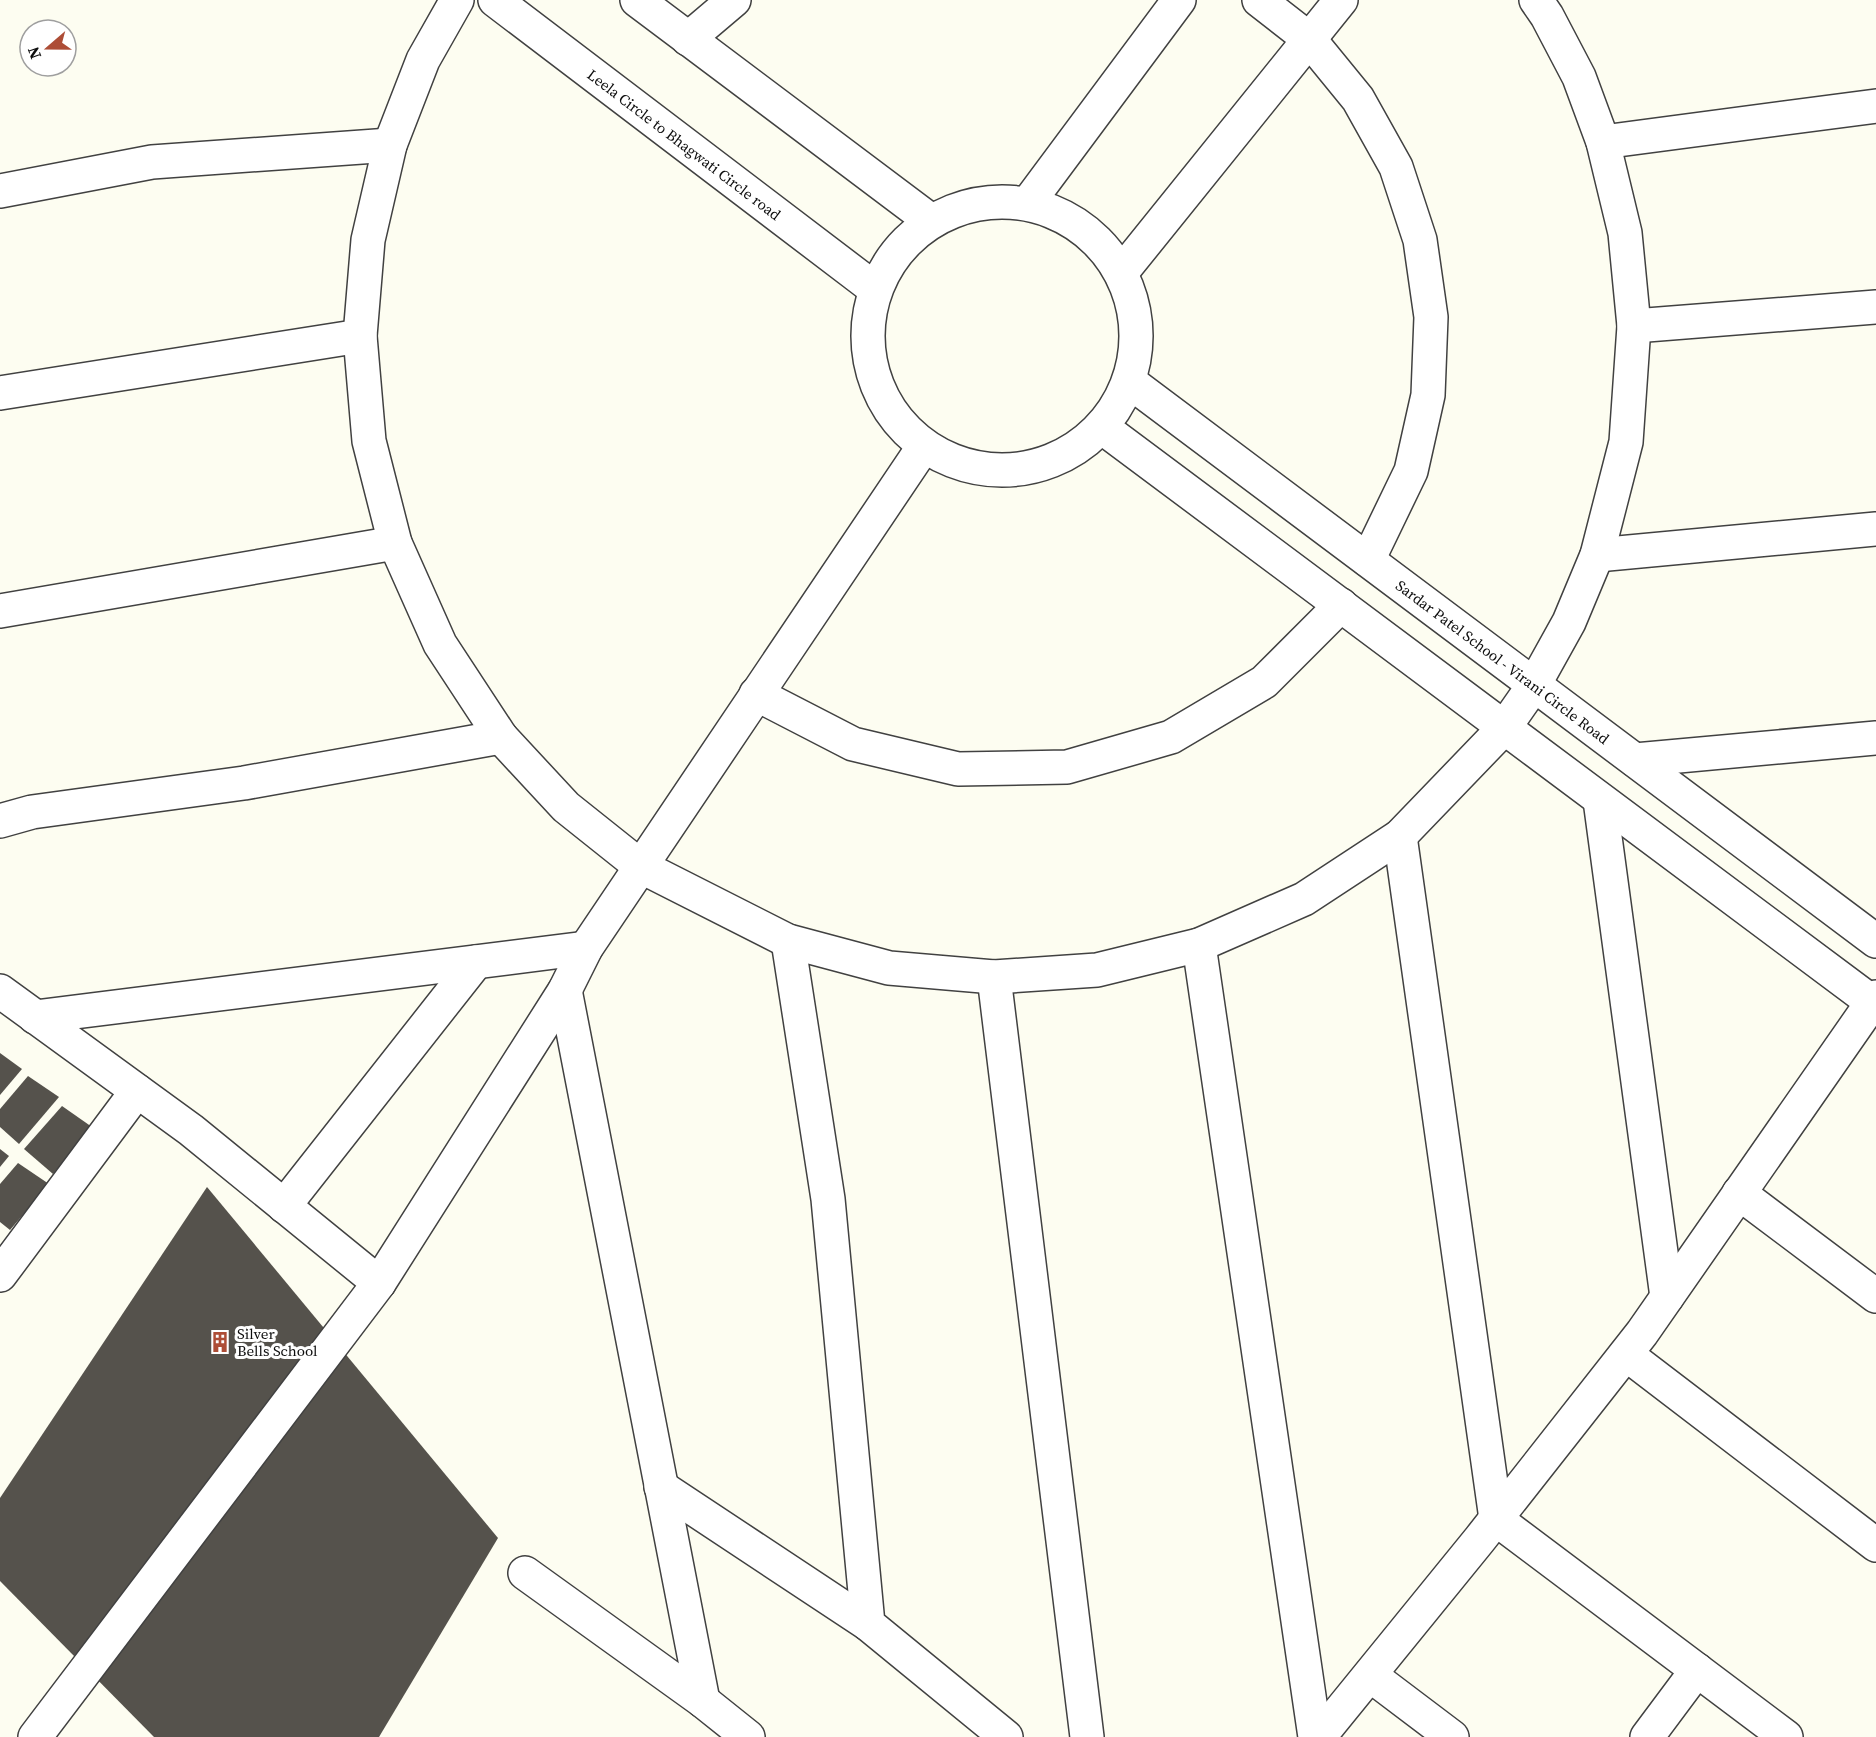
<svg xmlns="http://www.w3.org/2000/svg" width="1876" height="1737" font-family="'Source Serif 4',serif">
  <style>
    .building { fill: #55524c }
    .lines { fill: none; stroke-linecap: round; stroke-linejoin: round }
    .minor-casing { stroke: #414141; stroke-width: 36 }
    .tertiary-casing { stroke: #414141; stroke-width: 36 }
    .minor { stroke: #fff; stroke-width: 33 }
    .tertiary { stroke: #fff; stroke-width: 33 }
    .labels { text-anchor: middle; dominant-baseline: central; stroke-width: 6; stroke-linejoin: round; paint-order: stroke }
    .street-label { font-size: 15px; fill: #0e0e0e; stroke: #fff }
    .poi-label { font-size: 15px; fill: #0e0e0e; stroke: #fff; text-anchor: start }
  </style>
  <rect width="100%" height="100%" fill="#fdfdf1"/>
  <g class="building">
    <polygon points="0,1053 22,1069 0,1095"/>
    <polygon points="28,1076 59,1097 19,1144 0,1127 0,1109"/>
    <polygon points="62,1106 92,1127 53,1174 24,1149"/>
    <polygon points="0,1149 9,1156 0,1167"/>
    <polygon points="18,1163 49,1184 10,1230 0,1222 0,1184"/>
    <polygon points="207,1187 498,1538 379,1737 154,1737 0,1581 0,1498"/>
  </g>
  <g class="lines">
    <defs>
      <g id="minor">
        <polyline points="457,0 423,60 390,145 368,240 360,336 369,441 395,543 440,644 501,737 566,807 640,866 788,941 889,968 994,977 1097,970 1199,945 1304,899 1400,836 1504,728 1534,685 1569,622 1597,555 1626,442 1634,326 1625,233 1603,142 1579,77 1547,16 1536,0"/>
        <polyline points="1259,0 1309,39 1358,99 1396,167 1420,240 1431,317 1428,395 1411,471 1368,560"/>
        <polyline points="688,39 734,0"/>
        <polyline points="1603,142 1876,106"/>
        <polyline points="0,191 152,162 390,145"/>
        <polyline points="1028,203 1179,0"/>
        <polyline points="1121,273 1341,0"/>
        <polyline points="1634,326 1876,307"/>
        <polyline points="0,393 360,336"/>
        <polyline points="1597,555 1876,529"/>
        <polyline points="0,611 395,543"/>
        <polyline points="756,694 853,744 958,769 1067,767 1171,737 1264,682 1341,605"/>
        <polyline points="1635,760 1876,738"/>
        <polyline points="1600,800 1667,1297"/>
        <polyline points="0,821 32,812 244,783 501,737"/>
        <polyline points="1400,836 1496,1519 1786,1737"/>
        <polyline points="788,941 828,1199 868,1624 1006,1737"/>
        <polyline points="1199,945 1315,1737"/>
        <polyline points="994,977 1087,1737"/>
        <polyline points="565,990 703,1701"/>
        <polyline points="0,991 191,1130 379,1283 565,990 586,948 924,446"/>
        <polyline points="35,1017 586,948"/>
        <polyline points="1739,1193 1876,1296"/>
        <polyline points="284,1206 476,962"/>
        <polyline points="0,1275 137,1091"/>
        <polyline points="1626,1354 1876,1545"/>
        <polyline points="661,1487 868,1624"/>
        <polyline points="525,1573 703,1701 748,1737"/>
        <polyline points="1370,1675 1452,1737"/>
        <polyline points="35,1737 379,1283"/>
        <polyline points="1319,1737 1480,1539 1642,1333 1876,997"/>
        <polyline points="1647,1737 1697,1670"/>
      </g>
      <g id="tertiary">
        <path id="s1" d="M495,0L875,289"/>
        <polyline points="637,0 931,221"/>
        <circle cx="1002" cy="336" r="134"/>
        <path id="s2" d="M1130,382L1876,941"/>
        <polyline points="1103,428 1876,1005"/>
      </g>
    </defs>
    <use href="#minor" class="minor-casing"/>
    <use href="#tertiary" class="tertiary-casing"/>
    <use href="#minor" class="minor"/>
    <use href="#tertiary" class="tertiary"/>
  </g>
  <defs>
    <symbol id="building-bare" viewBox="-9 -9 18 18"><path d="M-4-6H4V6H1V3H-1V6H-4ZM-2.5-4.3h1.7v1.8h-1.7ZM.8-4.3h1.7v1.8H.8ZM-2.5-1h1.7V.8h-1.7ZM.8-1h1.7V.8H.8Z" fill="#ad4d36" stroke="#fff" stroke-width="2.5" paint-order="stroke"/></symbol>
  </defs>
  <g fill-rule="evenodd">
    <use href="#building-bare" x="205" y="1327" width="30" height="30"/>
  </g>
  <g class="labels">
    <g class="street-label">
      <text stroke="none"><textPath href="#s1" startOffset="238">Leela Circle to Bhagwati Circle road</textPath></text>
      <text stroke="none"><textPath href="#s2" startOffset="466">Sardar Patel School - Virani Circle Road</textPath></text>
    </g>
    <g class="poi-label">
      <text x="237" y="1333">Silver<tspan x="237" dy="17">Bells School</tspan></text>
    </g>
  </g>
  <g transform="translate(48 48) rotate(250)"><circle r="28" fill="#ffffff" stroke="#9f9f9f" stroke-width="1.5"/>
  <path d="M0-4.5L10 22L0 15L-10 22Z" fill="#ad4d36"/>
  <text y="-9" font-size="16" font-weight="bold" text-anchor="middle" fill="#0e0e0e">N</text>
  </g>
</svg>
